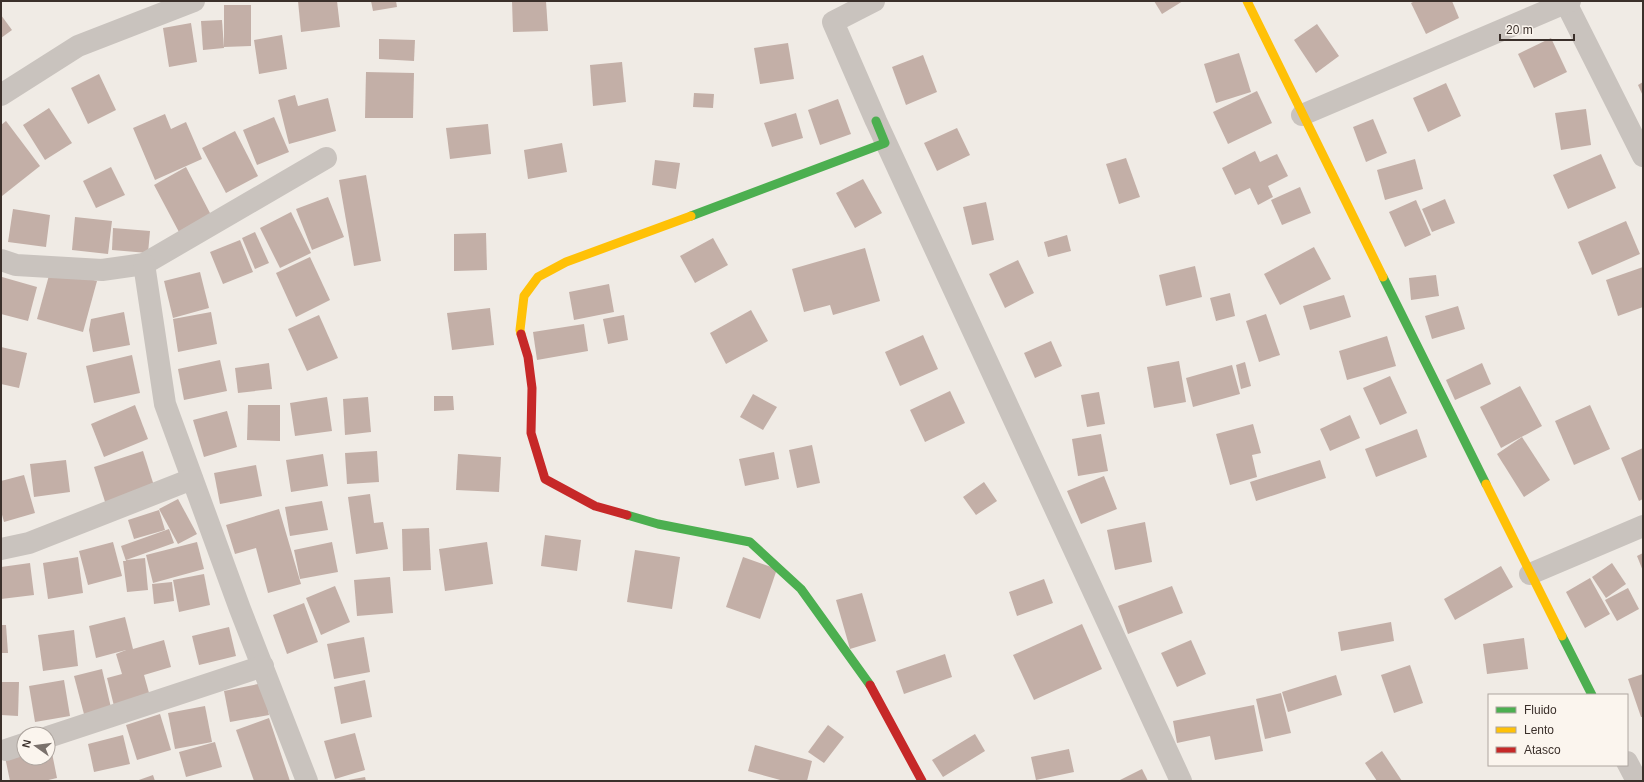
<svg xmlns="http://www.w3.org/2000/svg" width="1644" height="782" font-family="Helvetica,sans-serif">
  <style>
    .building { fill: #c3afa7 }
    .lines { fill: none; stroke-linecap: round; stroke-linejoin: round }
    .street { stroke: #c9c3be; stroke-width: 22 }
    .fast { stroke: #4caf50; stroke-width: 9 }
    .slow { stroke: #ffc107; stroke-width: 9 }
    .jam { stroke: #c62828; stroke-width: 9 }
  </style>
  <rect width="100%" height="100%" fill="#f0ebe5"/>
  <g class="building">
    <polygon points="298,1 337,1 340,27 301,32"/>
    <polygon points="371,1 396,1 397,7 373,11"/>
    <polygon points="512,1 546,1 548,31 513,32"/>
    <polygon points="1154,1 1183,1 1162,14"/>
    <polygon points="1415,1 1452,1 1459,18 1426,34 1411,3"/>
    <polygon points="224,5 251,5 251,46 224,47"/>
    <polygon points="1,15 12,30 1,38"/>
    <polygon points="222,20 224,48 203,50 201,21"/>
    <polygon points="191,23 197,62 169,67 163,28"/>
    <polygon points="1317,24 1339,56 1316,73 1294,40"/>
    <polygon points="282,35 287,69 259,74 254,40"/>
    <polygon points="1551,38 1567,72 1534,88 1518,54"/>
    <polygon points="379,39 415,40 414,61 379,59"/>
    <polygon points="788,43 794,79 760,84 754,48"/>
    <polygon points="1239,53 1251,92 1216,103 1204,64"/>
    <polygon points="923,55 937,92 906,105 892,67"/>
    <polygon points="622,62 626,102 593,106 590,65"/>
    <polygon points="366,72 414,73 413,118 365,118"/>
    <polygon points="99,74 116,110 88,124 71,88"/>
    <polygon points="1643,82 1643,96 1638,85"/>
    <polygon points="1446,83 1461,116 1428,132 1413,98"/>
    <polygon points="1257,91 1272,123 1228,144 1213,112"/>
    <polygon points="694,93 714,94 713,108 693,107"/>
    <polygon points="295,95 298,106 328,98 336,131 289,144 278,100"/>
    <polygon points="838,99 851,134 820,145 808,110"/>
    <polygon points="49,108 72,143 45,160 23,125"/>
    <polygon points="1586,109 1591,145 1561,150 1555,113"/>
    <polygon points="796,113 803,138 772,147 764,123"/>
    <polygon points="165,114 171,129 186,122 202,159 155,180 133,128"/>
    <polygon points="274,117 289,152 257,165 243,130"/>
    <polygon points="1373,119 1387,153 1366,162 1353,127"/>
    <polygon points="6,121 40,166 2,196 1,125"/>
    <polygon points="488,124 491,154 450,159 446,128"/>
    <polygon points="957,128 970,155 937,171 924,143"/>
    <polygon points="235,131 258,176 226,193 202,148"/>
    <polygon points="562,143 567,172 528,179 524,150"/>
    <polygon points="1255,151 1260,162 1277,154 1288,176 1268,186 1273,197 1258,205 1250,188 1235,195 1222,168"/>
    <polygon points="1601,154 1616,188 1568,209 1553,175"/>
    <polygon points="1126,158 1140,197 1119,204 1106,164"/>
    <polygon points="1415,159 1423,189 1385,200 1377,170"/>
    <polygon points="655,160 680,163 676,189 652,185"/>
    <polygon points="111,167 125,195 96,208 83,181"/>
    <polygon points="186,167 211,215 179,232 154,185"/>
    <polygon points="366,175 381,261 354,266 339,180"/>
    <polygon points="863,179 882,213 855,228 836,193"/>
    <polygon points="1300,187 1311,213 1282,225 1271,200"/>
    <polygon points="328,197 344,237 312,250 296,209"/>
    <polygon points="1445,199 1455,223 1432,232 1422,209"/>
    <polygon points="1416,200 1431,235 1405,247 1389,212"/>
    <polygon points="986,202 994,240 972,245 963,207"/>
    <polygon points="13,209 50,215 46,247 8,242"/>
    <polygon points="291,212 311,253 280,268 260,228"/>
    <polygon points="75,217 112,221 108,254 72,250"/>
    <polygon points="1626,221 1640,254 1592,275 1578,242"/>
    <polygon points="113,228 150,231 148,253 112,250"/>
    <polygon points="255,232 269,263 255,269 242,238"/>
    <polygon points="486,233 487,270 454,271 454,234"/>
    <polygon points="1067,235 1071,251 1048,257 1044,242"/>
    <polygon points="713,238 728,265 695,283 680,256"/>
    <polygon points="240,240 253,272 223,284 210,252"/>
    <polygon points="1314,247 1331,279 1280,305 1264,274"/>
    <polygon points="865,248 880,301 833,315 830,305 804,312 792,269"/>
    <polygon points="310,257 330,300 296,317 276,273"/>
    <polygon points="1018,260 1034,293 1005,308 989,274"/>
    <polygon points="1195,266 1202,297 1166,306 1159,275"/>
    <polygon points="1643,267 1643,307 1618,316 1606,280"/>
    <polygon points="51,268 97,281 83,332 37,319"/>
    <polygon points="200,272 209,308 173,318 164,281"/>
    <polygon points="1436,275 1439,296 1411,300 1409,278"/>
    <polygon points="2,277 37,287 28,321 1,314"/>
    <polygon points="609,284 614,312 574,320 569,292"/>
    <polygon points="1230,293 1235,316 1216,321 1210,298"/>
    <polygon points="1344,295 1351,317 1310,330 1303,306"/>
    <polygon points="1458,306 1465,329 1432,339 1425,316"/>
    <polygon points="490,308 494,345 452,350 447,313"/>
    <polygon points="751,310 768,341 726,364 710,333"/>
    <polygon points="124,312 130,345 93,352 89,330 91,319"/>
    <polygon points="211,312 217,344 178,352 173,319"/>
    <polygon points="1266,314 1280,355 1259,362 1246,321"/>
    <polygon points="319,315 338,358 307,371 288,329"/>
    <polygon points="624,315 628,340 608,344 603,319"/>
    <polygon points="584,324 588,351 537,360 533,332"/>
    <polygon points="923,335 938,369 900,386 885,352"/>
    <polygon points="1387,336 1396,366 1347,380 1339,351"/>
    <polygon points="1051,341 1062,366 1035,378 1024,353"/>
    <polygon points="1,347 27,353 19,388 1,384"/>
    <polygon points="132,355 140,393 94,403 86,366"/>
    <polygon points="220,360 227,391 184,400 178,369"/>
    <polygon points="1179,361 1186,402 1154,408 1147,367"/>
    <polygon points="1245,362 1251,386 1241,389 1236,365"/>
    <polygon points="269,363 272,389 238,393 235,368"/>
    <polygon points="1482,363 1491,384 1455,400 1446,380"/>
    <polygon points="1232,365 1240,394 1193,407 1186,378"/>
    <polygon points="1390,376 1407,413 1380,425 1363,388"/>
    <polygon points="1520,386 1542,426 1501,448 1480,407"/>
    <polygon points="950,391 965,423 925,442 910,410"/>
    <polygon points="1099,392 1105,424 1087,427 1081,395"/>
    <polygon points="753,394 777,407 763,430 740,417"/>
    <polygon points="434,396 453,396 454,410 434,411"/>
    <polygon points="327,397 332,431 295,436 290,403"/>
    <polygon points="368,397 371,432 345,435 343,399"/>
    <polygon points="135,405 148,439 104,457 91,424"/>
    <polygon points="248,405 280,405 280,441 247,440"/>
    <polygon points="1590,405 1610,449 1574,465 1555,421"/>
    <polygon points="227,411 237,447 204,457 193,420"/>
    <polygon points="1350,415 1360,438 1330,451 1320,429"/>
    <polygon points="1253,424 1261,453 1252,455 1257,477 1230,485 1216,434"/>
    <polygon points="1417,429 1427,457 1376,477 1365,449"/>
    <polygon points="1101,434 1108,471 1078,476 1072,439"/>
    <polygon points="1522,437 1550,480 1524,497 1497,454"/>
    <polygon points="812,445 820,483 797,488 789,450"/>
    <polygon points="1643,448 1643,499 1639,501 1621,458"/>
    <polygon points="143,451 155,489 106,505 94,467"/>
    <polygon points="377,451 379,482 347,484 345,453"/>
    <polygon points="774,452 779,479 745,486 739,459"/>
    <polygon points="323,454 328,486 291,492 286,460"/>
    <polygon points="458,454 501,457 499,492 456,490"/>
    <polygon points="66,460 70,492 34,497 30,464"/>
    <polygon points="1320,460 1326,478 1256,501 1250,482"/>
    <polygon points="256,465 262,496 220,504 214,473"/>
    <polygon points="24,475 35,513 4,522 1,511 1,481"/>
    <polygon points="1104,476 1117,509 1081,524 1067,491"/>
    <polygon points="984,482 997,501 976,515 963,497"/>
    <polygon points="370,494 374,523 383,522 388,549 356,554 348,497"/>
    <polygon points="178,499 197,534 178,544 159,509"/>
    <polygon points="322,501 328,530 290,536 285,507"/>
    <polygon points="279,509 301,584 268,593 256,548 235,554 226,525"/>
    <polygon points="159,510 165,530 134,539 128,520"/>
    <polygon points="1145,522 1152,562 1115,570 1107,530"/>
    <polygon points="429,528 431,570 403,571 402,529"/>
    <polygon points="169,529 174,543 126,560 145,558 148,590 127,592 123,561 126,561 121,546"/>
    <polygon points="545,535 581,540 577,571 541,566"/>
    <polygon points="113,542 122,576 88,585 79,551"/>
    <polygon points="197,542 204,569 153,583 146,555"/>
    <polygon points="332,542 338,572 300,579 294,550"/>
    <polygon points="487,542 493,584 445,591 439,549"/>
    <polygon points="635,550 680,557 672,609 627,602"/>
    <polygon points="1643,553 1643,571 1637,556"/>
    <polygon points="78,557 83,593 48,599 43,563"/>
    <polygon points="743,557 777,569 760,619 726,607"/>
    <polygon points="30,563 34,595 1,599 1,567"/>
    <polygon points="1612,563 1626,584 1606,598 1592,577"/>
    <polygon points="1501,566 1513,587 1455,620 1444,599"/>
    <polygon points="204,574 210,605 179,612 173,580"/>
    <polygon points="390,577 393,613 357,616 354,580"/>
    <polygon points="1590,578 1610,614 1585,628 1566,592"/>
    <polygon points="1044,579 1053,603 1017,616 1009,592"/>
    <polygon points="172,582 174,601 154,604 152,584"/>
    <polygon points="335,586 350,622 321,635 306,598"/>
    <polygon points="1172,586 1183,613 1128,634 1118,606"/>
    <polygon points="1628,588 1639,609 1617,621 1605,600"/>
    <polygon points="862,593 876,641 850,649 836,600"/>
    <polygon points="304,603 318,642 287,654 273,615"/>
    <polygon points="125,617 133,649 164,640 171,667 144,675 151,700 115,710 107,678 122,674 116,654 126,650 96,658 89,626"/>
    <polygon points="1391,622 1394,641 1341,651 1338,632"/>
    <polygon points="1082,624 1102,669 1034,700 1013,655"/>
    <polygon points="1,625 6,625 8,653 1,653"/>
    <polygon points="229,627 236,656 199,665 192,636"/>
    <polygon points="74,630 78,666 43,671 38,635"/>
    <polygon points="364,637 370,672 334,679 327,644"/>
    <polygon points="1524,638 1528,669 1487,674 1483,644"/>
    <polygon points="1191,640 1206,674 1177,687 1161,653"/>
    <polygon points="945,654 952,677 904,694 896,671"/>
    <polygon points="1410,665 1423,703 1394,713 1381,675"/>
    <polygon points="102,669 112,712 85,718 74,676"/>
    <polygon points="1643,674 1643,717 1641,717 1628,679"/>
    <polygon points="1336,675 1342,695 1288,712 1282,692"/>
    <polygon points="64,680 70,716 35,722 29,686"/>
    <polygon points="365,680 372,717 341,724 334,687"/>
    <polygon points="1,682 19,682 18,716 1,715"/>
    <polygon points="263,683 269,715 230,722 224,691"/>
    <polygon points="1281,693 1291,733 1265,739 1256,699"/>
    <polygon points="1254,705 1263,751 1215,760 1210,736 1177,743 1173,721"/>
    <polygon points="205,706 212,742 175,749 168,713"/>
    <polygon points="160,714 171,750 137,760 126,725"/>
    <polygon points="269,718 290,781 254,781 236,730"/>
    <polygon points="828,725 844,737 824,763 808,752"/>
    <polygon points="355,733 365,770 335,779 324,741"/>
    <polygon points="975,734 985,751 943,777 932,760"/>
    <polygon points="123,735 130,764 94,772 88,744"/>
    <polygon points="215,742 222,767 186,777 179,752"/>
    <polygon points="755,745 812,761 807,781 784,781 748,771"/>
    <polygon points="48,748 51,748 57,778 44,781 10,781 5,757 24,753 24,758 48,758"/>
    <polygon points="1069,749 1074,772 1036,780 1031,757"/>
    <polygon points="1382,751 1402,781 1377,781 1365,763"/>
    <polygon points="1142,769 1148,781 1118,781"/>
    <polygon points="153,775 155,781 136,781"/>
    <polygon points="365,777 366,781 348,781 348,780"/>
  </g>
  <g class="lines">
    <g class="street">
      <polyline points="874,1 833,22 876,121 1181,781"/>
      <polyline points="1565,1 1643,156"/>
      <polyline points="1,95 78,46 194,1"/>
      <polyline points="1302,115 1570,1"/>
      <polyline points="1,260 16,265 102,270 144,264 326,158"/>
      <polyline points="144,264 165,404 240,609 307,781"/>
      <polyline points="1,549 29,543 192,479"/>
      <polyline points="1530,574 1643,526"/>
      <polyline points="48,737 263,666"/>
      <polyline points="6,750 24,744"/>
      <polyline points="1627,762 1637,781"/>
    </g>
    <g class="fast">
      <polyline points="691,216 885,143 876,121"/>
      <polyline points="1383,277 1486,484"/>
      <polyline points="627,515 658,524 750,542 801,589 870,685"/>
      <polyline points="1562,636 1592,695"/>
    </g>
    <g class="slow">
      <polyline points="1247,1 1383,277"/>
      <polyline points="521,334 520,330 524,296 538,277 566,262 691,216"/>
      <polyline points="1486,484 1562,636"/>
    </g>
    <g class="jam">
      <polyline points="521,334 528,357 532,388 531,433 545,479 595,506 627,515"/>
      <polyline points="870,685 922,781"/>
    </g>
  </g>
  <rect width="1644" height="782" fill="none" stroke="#3b302b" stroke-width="4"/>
  <rect x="1488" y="694" width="140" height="72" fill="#fbf5ee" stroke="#aea6a0"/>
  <rect x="1496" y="707" width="20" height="6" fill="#4caf50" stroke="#aea6a0"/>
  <text x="1524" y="714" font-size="12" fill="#3b302b">Fluido</text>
  <rect x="1496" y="727" width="20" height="6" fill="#ffc107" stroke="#aea6a0"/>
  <text x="1524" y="734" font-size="12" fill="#3b302b">Lento</text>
  <rect x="1496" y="747" width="20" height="6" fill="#c62828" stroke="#aea6a0"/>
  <text x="1524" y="754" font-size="12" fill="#3b302b">Atasco</text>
  <g transform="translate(36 746) rotate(284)"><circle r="19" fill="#fbf5ee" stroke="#aea6a0"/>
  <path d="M0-3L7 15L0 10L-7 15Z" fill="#7a716c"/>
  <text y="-6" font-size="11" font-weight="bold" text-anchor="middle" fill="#3b302b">N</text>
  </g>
  <path d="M1500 34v6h74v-6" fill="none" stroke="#3b302b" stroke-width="2"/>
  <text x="1506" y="34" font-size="12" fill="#3b302b" stroke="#fbf5ee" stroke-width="3" paint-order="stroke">20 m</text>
</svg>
